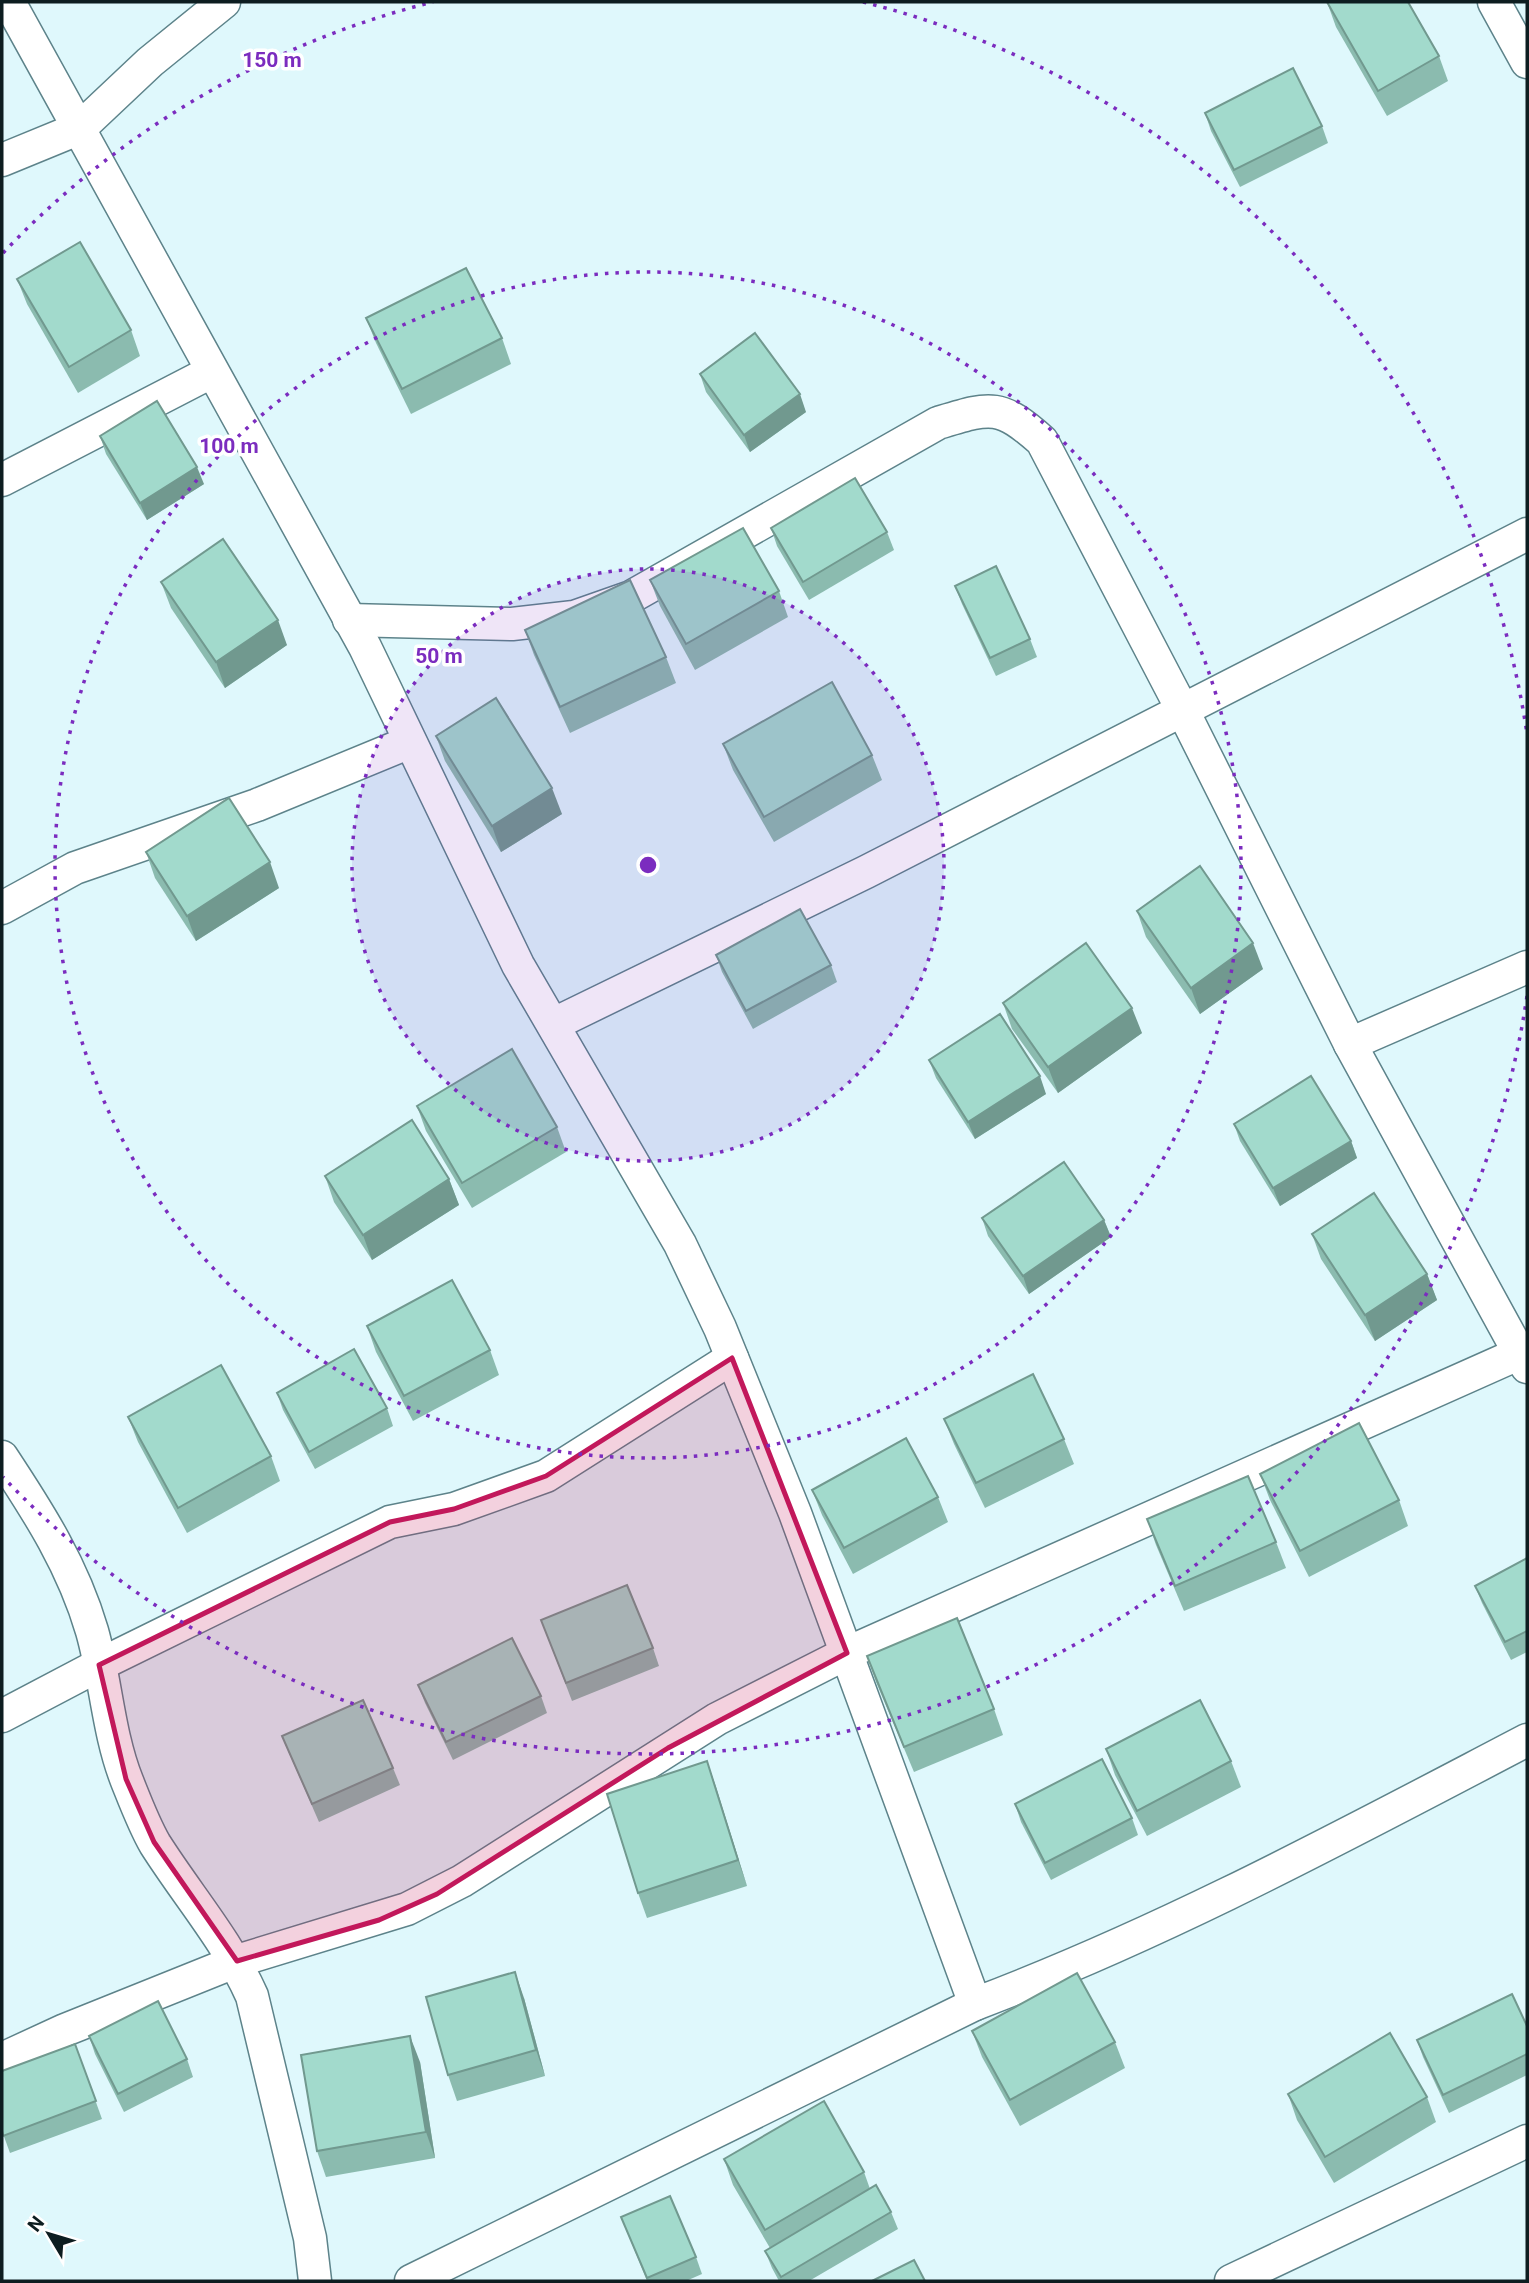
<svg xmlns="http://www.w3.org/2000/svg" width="1529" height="2283" font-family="Roboto,sans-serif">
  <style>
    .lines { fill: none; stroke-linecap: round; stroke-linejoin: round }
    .street-casing { stroke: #5d838a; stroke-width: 35 }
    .street { stroke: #fff; stroke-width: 32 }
    .wall { fill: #8bbbaf }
    .shaded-wall { fill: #71998f }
    .building { fill: #a2dacc; stroke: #71998f; stroke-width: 2 }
    .marked { fill: #c2185b; fill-opacity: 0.2; stroke: #c2185b; stroke-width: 5; stroke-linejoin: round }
    .ring { fill: none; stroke: #7b2cbf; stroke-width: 3.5; stroke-dasharray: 3.5 7 }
    .centre { fill: #7b2cbf; stroke: #fff; stroke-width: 3.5 }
    .ring-label { font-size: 21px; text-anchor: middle; font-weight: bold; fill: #7b2cbf; stroke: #fff; stroke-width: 7; stroke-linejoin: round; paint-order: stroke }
  </style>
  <rect width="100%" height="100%" fill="#dff8fc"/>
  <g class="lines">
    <defs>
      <g id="street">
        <path d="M9,2L365,647L518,965L680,1244L720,1328L795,1513L975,2004C1166,1932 1347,1834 1527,1740"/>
        <polyline points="1494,2 1527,62"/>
        <polyline points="2,160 80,128 150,62 224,2"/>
        <polyline points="2,480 211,372"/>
        <path d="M349,620L512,624L574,617L631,597L938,423C991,407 999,403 1042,441L1182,709L1350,1044L1527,1367"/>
        <polyline points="2,908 75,868 257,805 410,742"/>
        <polyline points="554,1024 866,872 1527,534"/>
        <polyline points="1350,1044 1527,967"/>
        <path d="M2,1457C39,1513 73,1566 92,1631C106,1680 108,1733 127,1781C135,1801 144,1825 155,1844C188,1896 227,1940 252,1996L310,2238L315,2281"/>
        <polyline points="2,1716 99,1665 390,1522 454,1509 546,1476 732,1358"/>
        <polyline points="2,2059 65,2030 237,1961 407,1909 462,1881 717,1719 847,1653 1527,1350"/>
        <polyline points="411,2281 975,2004"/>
        <polyline points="1231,2281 1527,2141"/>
      </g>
    </defs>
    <use href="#street" class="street-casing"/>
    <use href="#street" class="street"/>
  </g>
  <g class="wall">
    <polygon points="1327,2 1439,56 1448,81 1387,116 1336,27"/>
    <polygon points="1205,113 1322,126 1328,143 1240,187 1211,131"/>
    <polygon points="17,279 131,330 140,356 78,393 27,304"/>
    <polygon points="366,318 502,338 511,364 411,414 376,343"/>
    <polygon points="700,374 806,412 750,452 706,392"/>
    <polygon points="100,436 204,484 147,520 106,454"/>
    <polygon points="771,528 887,532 894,550 809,600 777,546"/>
    <polygon points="650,580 779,591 788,617 695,670 660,606"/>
    <polygon points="161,582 287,645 225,688 171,608"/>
    <polygon points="955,586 1030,639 1037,657 996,676 962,604"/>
    <polygon points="525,630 666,657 676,683 570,733 534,655"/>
    <polygon points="436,736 562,814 501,852 445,761"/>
    <polygon points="723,744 872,755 882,780 774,842 733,770"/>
    <polygon points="146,852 279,888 196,941 155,878"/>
    <polygon points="1137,911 1263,969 1200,1014 1146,937"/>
    <polygon points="716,955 831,965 837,982 753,1029 722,972"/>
    <polygon points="1003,1003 1142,1033 1058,1093 1012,1029"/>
    <polygon points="929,1060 1046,1094 975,1139 936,1078"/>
    <polygon points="417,1106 557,1127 566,1152 472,1208 426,1131"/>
    <polygon points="1234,1124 1351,1141 1357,1158 1280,1206 1240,1141"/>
    <polygon points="325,1176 449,1179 459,1205 372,1260 334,1202"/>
    <polygon points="982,1218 1104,1220 1111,1237 1029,1294 988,1236"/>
    <polygon points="1312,1234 1427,1274 1437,1300 1375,1341 1321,1259"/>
    <polygon points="367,1326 490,1350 499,1375 413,1421 376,1352"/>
    <polygon points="277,1393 387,1408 393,1426 315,1469 283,1410"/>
    <polygon points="128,1417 271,1456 280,1481 187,1533 138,1442"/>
    <polygon points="944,1419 1064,1439 1074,1464 985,1508 954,1444"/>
    <polygon points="1260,1474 1399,1500 1408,1526 1309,1577 1270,1500"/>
    <polygon points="812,1490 938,1497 948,1522 853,1574 822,1515"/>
    <polygon points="1147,1519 1276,1542 1286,1568 1184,1611 1156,1545"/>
    <polygon points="1527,1558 1527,1652 1511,1660 1482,1603 1475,1586"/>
    <polygon points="541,1620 653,1648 659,1666 572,1701"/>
    <polygon points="867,1656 994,1709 1003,1735 914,1772 876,1682"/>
    <polygon points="418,1685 541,1696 547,1713 453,1760 425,1703"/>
    <polygon points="282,1736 393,1768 400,1785 319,1822 289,1753"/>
    <polygon points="1106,1749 1231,1761 1241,1787 1147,1836 1115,1775"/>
    <polygon points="707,1761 747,1886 647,1918 638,1893"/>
    <polygon points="1015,1804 1132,1818 1138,1835 1051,1880 1021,1822"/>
    <polygon points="524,1998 545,2076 457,2101 448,2075"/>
    <polygon points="1527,2026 1527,2075 1449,2113 1423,2057 1417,2040"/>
    <polygon points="972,2031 1115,2042 1125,2068 1020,2126 982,2057"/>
    <polygon points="89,2036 187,2059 193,2077 124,2112 95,2054"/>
    <polygon points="75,2044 102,2119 10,2153 2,2131"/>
    <polygon points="420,2062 435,2158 326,2177 317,2151"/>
    <polygon points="1288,2094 1427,2097 1436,2122 1334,2183 1297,2120"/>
    <polygon points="724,2159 864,2172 870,2189 891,2212 898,2229 809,2281 779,2281 772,2268 765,2251 770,2248 733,2185"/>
    <polygon points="621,2217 696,2257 702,2274 686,2281 647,2281"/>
  </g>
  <g class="shaded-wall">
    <polygon points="800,394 806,412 750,452 744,435"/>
    <polygon points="197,467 204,484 147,520 140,503"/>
    <polygon points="278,620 287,645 225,688 216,662"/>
    <polygon points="552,788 562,814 501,852 492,826"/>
    <polygon points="270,862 279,888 196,941 187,916"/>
    <polygon points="1253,943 1263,969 1200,1014 1191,988"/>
    <polygon points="1132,1008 1142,1033 1058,1093 1048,1067"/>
    <polygon points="1040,1076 1046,1094 975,1139 968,1122"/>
    <polygon points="1351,1141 1357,1158 1280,1206 1273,1188"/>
    <polygon points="449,1179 459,1205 372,1260 363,1235"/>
    <polygon points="1104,1220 1111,1237 1029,1294 1023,1276"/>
    <polygon points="1427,1274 1437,1300 1375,1341 1365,1315"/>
    <polygon points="707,1761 716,1787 747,1886 738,1860"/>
    <polygon points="515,1972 524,1998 545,2076 536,2050"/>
    <polygon points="410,2036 420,2062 435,2158 426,2132"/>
  </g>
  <g class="building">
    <polygon points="1327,2 1408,2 1439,56 1378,91"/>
    <polygon points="1293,68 1322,126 1234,170 1205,113"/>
    <polygon points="80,242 131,330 69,367 17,279"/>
    <polygon points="466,268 502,338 402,389 366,318"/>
    <polygon points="755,333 800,394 744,435 700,374"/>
    <polygon points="157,401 197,467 140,503 100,436"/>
    <polygon points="855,478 887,532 803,582 771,528"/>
    <polygon points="743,528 779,591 686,644 650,580"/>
    <polygon points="223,539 278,620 216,662 161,582"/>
    <polygon points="996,566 1030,639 990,658 955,586"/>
    <polygon points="630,580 666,657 560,707 525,630"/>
    <polygon points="832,682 872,755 764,817 723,744"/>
    <polygon points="496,698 552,788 492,826 436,736"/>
    <polygon points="229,798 270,862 187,916 146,852"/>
    <polygon points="1200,866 1253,943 1191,988 1137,911"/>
    <polygon points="800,909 831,965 746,1011 716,955"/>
    <polygon points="1086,943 1132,1008 1048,1067 1003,1003"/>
    <polygon points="1000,1014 1040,1076 968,1122 929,1060"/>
    <polygon points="512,1049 557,1127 462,1183 417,1106"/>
    <polygon points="1311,1076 1351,1141 1273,1188 1234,1124"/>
    <polygon points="412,1120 449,1179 363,1235 325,1176"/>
    <polygon points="1064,1162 1104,1220 1023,1276 982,1218"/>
    <polygon points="1374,1193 1427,1274 1365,1315 1312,1234"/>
    <polygon points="452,1280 490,1350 404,1396 367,1326"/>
    <polygon points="354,1349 387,1408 309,1452 277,1393"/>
    <polygon points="221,1365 271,1456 178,1508 128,1417"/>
    <polygon points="1033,1374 1064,1439 976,1483 944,1419"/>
    <polygon points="1359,1423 1399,1500 1300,1551 1260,1474"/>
    <polygon points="906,1438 938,1497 844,1548 812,1490"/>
    <polygon points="1248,1476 1276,1542 1175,1586 1147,1519"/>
    <polygon points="1527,1558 1527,1631 1505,1642 1475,1586"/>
    <polygon points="627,1585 653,1648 566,1683 541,1620"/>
    <polygon points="957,1618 994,1709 904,1747 867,1656"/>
    <polygon points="512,1638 541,1696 446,1742 418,1685"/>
    <polygon points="363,1700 393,1768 312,1804 282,1736"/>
    <polygon points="1200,1700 1231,1761 1137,1811 1106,1749"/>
    <polygon points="1102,1759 1132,1818 1045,1863 1015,1804"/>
    <polygon points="707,1761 738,1860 638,1893 607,1794"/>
    <polygon points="515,1972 536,2050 448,2075 426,1997"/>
    <polygon points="1077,1973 1115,2042 1010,2100 972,2031"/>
    <polygon points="1512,1994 1527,2026 1527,2054 1443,2095 1417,2040"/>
    <polygon points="158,2001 187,2059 118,2094 89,2036"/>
    <polygon points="1390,2033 1427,2097 1325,2157 1288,2094"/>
    <polygon points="410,2036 426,2132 317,2151 301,2055"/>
    <polygon points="75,2044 96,2101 3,2136 2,2131 2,2071"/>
    <polygon points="824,2101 864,2172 765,2230 724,2159"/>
    <polygon points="876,2185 891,2212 781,2277 765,2251"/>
    <polygon points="670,2196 696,2257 647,2278 621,2217"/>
    <polygon points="914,2260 925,2281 872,2281"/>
  </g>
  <path class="marked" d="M732,1358L847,1653L668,1748L437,1894L379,1920L237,1961L154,1842L126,1779L99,1665L390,1522L454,1509L546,1476Z"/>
  <circle cx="648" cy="865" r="296" fill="#7b2cbf" fill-opacity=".12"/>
  <g class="ring">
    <circle cx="648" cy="865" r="296"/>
    <circle cx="648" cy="865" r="593"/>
    <path d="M1527 996A889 889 0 0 1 3 1477M3 253A889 889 0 0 1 433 2M863 2A889 889 0 0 1 1527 734"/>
  </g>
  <circle cx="648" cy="865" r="10" class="centre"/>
  <g class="ring-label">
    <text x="272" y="67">150 m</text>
    <text x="229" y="453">100 m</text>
    <text x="439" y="663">50 m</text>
  </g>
  <rect width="1529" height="2283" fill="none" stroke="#0d1d20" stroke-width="7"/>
  <g transform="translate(49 2234) rotate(308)" stroke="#ffffff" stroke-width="5" paint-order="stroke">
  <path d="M0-5L12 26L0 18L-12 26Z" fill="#0d1d20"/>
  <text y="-10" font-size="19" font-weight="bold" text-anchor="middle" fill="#0d1d20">N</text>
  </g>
</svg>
